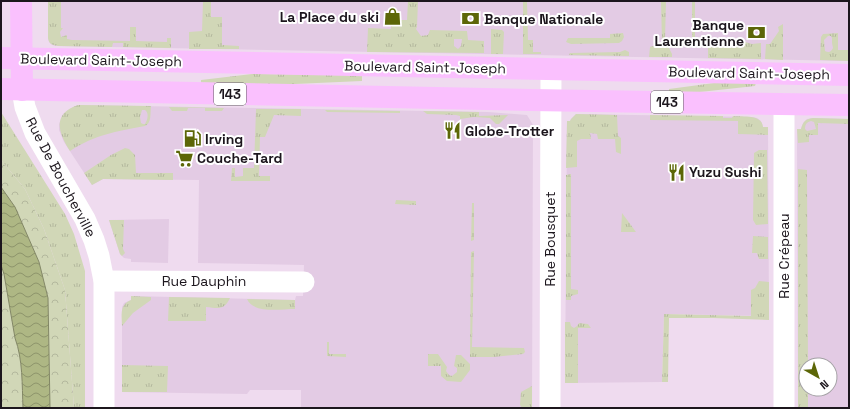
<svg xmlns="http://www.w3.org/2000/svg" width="850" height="409" font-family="'Space Grotesk',sans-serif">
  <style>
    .built { fill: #e3cbe4; fill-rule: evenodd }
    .grass { fill: url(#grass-tufts); fill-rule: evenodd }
    .forest { fill: url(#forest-crowns) }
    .water { fill: url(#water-waves); stroke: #828765 }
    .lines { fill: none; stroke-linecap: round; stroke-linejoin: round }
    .minor { stroke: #fff; stroke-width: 21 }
    .major { stroke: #fac0fe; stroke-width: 22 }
    .labels { text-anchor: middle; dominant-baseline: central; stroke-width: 4; stroke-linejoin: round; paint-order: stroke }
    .shield { fill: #fff; stroke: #605c61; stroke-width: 1 }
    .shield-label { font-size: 13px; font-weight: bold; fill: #1c161d }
    .poi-label { font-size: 14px; font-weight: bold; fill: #1c161d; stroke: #fff; text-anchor: start }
    .street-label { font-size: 14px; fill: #1c161d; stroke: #fff }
  </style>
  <defs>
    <pattern id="grass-tufts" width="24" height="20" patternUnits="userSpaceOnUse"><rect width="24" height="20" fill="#d1d7b7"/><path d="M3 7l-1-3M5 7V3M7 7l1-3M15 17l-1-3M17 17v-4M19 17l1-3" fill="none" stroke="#b3b89d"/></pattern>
    <pattern id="forest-crowns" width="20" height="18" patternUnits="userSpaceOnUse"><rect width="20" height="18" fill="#d1d7b7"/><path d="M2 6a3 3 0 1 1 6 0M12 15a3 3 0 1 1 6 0" fill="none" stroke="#b3b89d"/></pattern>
    <pattern id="water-waves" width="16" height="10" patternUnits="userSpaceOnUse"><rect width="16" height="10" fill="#aeb784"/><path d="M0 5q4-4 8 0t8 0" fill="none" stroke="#8d946b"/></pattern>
  </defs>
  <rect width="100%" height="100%" fill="#efdbef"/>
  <g class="built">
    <polygon points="48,1 849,1 849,61 58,46 52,45 49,42 48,38"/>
    <polygon points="78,105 488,112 527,115 533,125 532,408 301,408 301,390 250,390 247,394 122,392 122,307 124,303 131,300 131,296 295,300 296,296 303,296 304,265 198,263 199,180 103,179 92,185 64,142 59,130 59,124 63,114 68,110"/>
    <polygon points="576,114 752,117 757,118 761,121 763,127 768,127 769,316 664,314 662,382 565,383 567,121 570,121 571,119"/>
    <path d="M813,118L849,119V408H798L797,129H801L803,123L807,119ZM806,365H830V389H806Z"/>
    <polygon points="169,219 168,263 133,262 131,262 131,259 124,258 120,254 109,220"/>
  </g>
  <g class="grass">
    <path d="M48,1H61V28H63L60,32L61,37L67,35V39L72,40L130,41V27H136V41L167,42V38H171V48L123,47V43H113L112,47L58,46C52,45 49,44 48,38Z"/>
    <polygon points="203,1 211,1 211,17 222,17 222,45 239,46 239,49 189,49 189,32 202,31"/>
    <path d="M408,1H418L417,27L416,29L421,36L428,35L430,30L467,31L468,40L484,41V53L367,52L368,28L391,29L392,20H407ZM454,39H462L461,46L458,49L454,46Z"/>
    <polygon points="523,1 527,1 528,40 533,40 533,52 541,52 541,54 523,54"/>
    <polygon points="661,1 666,1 665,40 672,54 672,57 649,57 650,47 662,43"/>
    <polygon points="692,1 695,1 695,45 692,47"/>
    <polygon points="783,24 783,60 765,59 766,44 770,44 779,31 778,27"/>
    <polygon points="491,29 502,30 504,32 503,54 491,54"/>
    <polygon points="623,33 624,37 622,41 619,43 571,44 566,42 568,38 610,38 610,34"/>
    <path d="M838,33V50H849V61L820,60L821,37L823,34ZM828,36H831L832,38V43L833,48C831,52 829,53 825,51L824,40Z"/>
    <polygon points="708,40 738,40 752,44 761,43 761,59 708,58"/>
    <polygon points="625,50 629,52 629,56 569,55 570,53 620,52"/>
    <polygon points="252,74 362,75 362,81 272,85 201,84 201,80"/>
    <polygon points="714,83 756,83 755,86 700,92 669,92 669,89"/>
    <path d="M78,105L151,106C150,113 152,123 145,126C115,132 96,134 70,151C58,132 52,114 78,105ZM142,110H145C149,113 148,119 145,124H143L141,123L140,117Z"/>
    <polygon points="169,107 224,108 222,111 205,111 205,108 188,108 187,111 172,111"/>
    <polygon points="256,109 301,109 301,116 274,115 265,137 260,137 259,176 270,176 270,181 231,181 232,168 235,168 235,177 243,176 243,168 254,168"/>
    <polygon points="325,110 400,111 400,113 327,112"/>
    <polygon points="423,111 479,112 479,116 508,115 499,124 496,124 490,118 474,117 460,119 460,116 456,115 427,114"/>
    <polygon points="1,112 65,214 74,234 85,271 85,408 74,408 65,290 44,229 25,189 1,160"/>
    <polygon points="576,114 617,115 618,136 621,138 621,154 616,152 615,139 598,139 597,134 590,133 591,139 581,139 577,141 577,167 566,168 567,121 570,121 571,119"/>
    <path d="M650,115L723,116V118H732L733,116C743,117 762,114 763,127H768V135L738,134V121L650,120Z"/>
    <path d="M813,118L849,119V124L818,123V135H809V142L798,143L797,129H801C803,122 805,119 813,118ZM811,121L814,122L816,129L807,131L805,129C805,124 807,122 811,121Z"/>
    <polygon points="125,148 129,149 135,155 136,173 173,173 173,180 103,179 92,185 84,173 111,155"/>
    <polygon points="759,150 767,150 768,224 756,225 753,220 754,153"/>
    <polygon points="798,169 807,170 808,365 806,365 806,389 808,389 808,408 798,408"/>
    <polygon points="571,174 571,289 578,290 578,294 571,296 571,300 566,300 566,175"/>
    <polygon points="396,200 416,201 416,205 395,204"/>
    <polygon points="472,203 474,203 474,240 471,241"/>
    <polygon points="622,213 636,232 621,232"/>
    <polygon points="109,220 124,220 123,249 125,253 122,256 120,254"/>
    <polygon points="753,236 768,237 768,259 759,259 757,253 752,253"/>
    <polygon points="474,251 472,347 524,348 525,352 523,354 494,357 470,357 471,252"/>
    <polygon points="759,281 769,282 769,320 713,318 669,318 668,382 662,382 664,314 751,316 751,290 755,288"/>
    <path d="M131,296L151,297V300L133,313L122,326C122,315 119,305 131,300Z"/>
    <path d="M169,297L230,298C224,311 218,308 206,307V321H168Z"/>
    <path d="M247,299L295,300V309C281,309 253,314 247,299Z"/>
    <polygon points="565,322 570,322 571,326 574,328 577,326 579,323 588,324 591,328 578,328 578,383 565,383"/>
    <polygon points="327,342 329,342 329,354 346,354 346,357 327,356"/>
    <polygon points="428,354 438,354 447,367 446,371 449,375 452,376 457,372 457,368 454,366 456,355 461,355 470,364 470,370 461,382 447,381 441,376 441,366 428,366"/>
    <polygon points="122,365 168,366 167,392 122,392"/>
    <polygon points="532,386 532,408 522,408 520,405 521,392"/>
  </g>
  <g class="forest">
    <polygon points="1,160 25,189 44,229 65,290 74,408 50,408 48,298 39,262 15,207 1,187"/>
    <path d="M1,265L4,274L15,338C23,360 22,385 23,408H1Z"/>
  </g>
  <path class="water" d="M1,187L15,207L39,262L48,298L50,408H23C22,385 23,360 15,338L4,274L1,265Z"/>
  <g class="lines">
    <g class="minor">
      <polyline points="22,90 25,107 35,133 85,219 94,240 99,256 104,281 104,408"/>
      <polyline points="784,104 784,408"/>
      <polyline points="104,281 304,282"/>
      <polyline points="550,408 551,69"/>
    </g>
    <g class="major">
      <polyline points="21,1 22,90"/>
      <polyline points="1,58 849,75"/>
      <polyline points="1,89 531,100 849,105"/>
    </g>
  </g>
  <defs>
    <symbol id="shop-bare" viewBox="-9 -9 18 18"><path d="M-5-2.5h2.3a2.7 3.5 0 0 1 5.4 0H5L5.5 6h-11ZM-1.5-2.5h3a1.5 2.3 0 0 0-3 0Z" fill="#5c6607" stroke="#fff" stroke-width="2.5" paint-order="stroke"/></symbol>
    <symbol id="bank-bare" viewBox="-9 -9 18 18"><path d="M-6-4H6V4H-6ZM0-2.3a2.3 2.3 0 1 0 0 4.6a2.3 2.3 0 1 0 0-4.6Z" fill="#5c6607" stroke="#fff" stroke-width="2.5" paint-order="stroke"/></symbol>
    <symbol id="restaurant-bare" viewBox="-9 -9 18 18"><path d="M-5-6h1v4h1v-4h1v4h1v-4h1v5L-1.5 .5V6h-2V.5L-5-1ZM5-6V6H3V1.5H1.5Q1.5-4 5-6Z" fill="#5c6607" stroke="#fff" stroke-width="2.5" paint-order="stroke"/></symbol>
    <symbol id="fuel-bare" viewBox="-9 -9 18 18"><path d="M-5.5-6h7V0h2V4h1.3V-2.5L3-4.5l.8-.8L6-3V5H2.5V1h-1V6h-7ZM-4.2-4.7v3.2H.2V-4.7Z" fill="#5c6607" stroke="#fff" stroke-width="2.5" paint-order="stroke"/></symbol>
    <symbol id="supermarket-bare" viewBox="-9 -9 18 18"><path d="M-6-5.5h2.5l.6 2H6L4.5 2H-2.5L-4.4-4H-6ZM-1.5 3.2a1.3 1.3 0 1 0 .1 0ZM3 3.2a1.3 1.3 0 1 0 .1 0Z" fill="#5c6607" stroke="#fff" stroke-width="2.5" paint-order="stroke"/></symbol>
  </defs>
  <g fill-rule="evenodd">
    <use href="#shop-bare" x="380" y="4" width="25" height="25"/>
    <use href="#bank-bare" x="458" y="6" width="25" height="25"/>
    <use href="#bank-bare" x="744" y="20" width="25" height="25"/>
    <use href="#restaurant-bare" x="440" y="118" width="25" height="25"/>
    <use href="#fuel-bare" x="180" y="126" width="25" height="25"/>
    <use href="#supermarket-bare" x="172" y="146" width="25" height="25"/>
    <use href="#restaurant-bare" x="664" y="160" width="25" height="25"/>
  </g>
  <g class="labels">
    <g class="shield">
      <rect x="214" y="83" width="32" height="22" rx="3"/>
      <rect x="651" y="91" width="32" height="22" rx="3"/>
    </g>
    <g class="shield-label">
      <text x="230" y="94">143</text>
      <text x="667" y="102">143</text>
    </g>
    <g class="poi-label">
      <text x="379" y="17" text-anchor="end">La Place du ski</text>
      <text x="484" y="19">Banque Nationale</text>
      <text x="744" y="25" text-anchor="end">Banque<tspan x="744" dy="16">Laurentienne</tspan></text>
      <text x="465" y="131">Globe-Trotter</text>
      <text x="205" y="139">Irving</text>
      <text x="197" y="158">Couche-Tard</text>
      <text x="689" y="172">Yuzu Sushi</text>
    </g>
    <g class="street-label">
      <text transform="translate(101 60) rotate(1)">Boulevard Saint-Joseph</text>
      <text transform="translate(425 67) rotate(1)">Boulevard Saint-Joseph</text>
      <text transform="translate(749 73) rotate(1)">Boulevard Saint-Joseph</text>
      <text transform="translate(61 177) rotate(62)">Rue De Boucherville</text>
      <text transform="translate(550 239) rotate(-90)">Rue Bousquet</text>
      <text transform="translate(784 256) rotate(-90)">Rue Crépeau</text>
      <text x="204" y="281">Rue Dauphin</text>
    </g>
  </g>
  <rect width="850" height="409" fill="none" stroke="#1c161d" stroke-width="4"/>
  <g transform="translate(818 377) rotate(141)"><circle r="19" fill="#ffffff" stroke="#a4a2a5"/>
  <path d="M0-3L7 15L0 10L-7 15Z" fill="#5c6607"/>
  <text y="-6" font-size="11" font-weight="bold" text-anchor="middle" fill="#1c161d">N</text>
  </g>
</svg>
